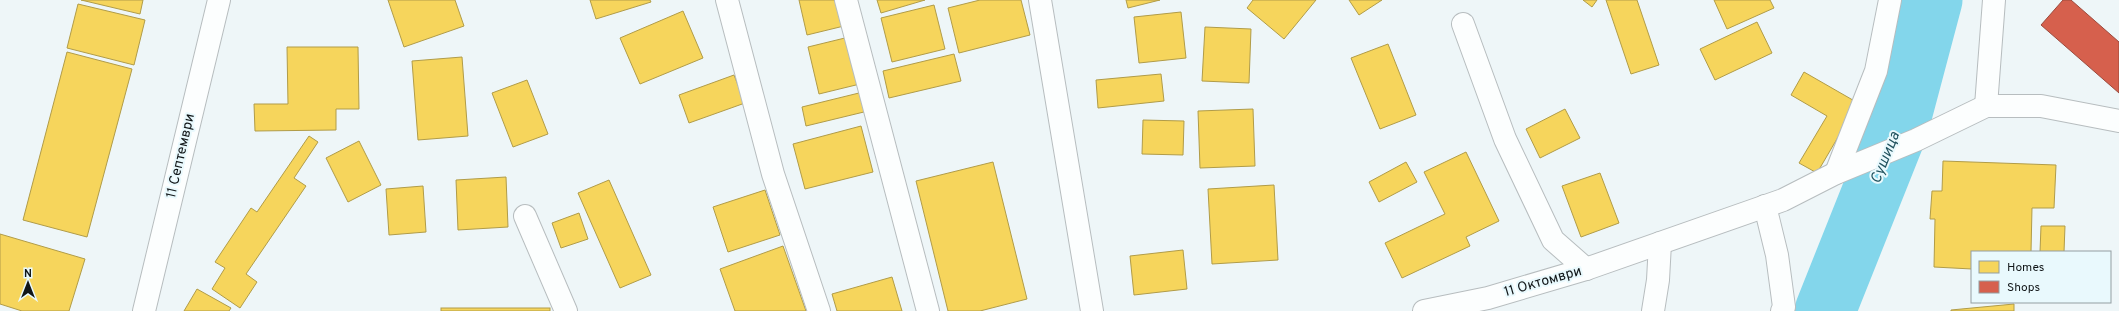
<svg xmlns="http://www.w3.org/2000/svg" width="2119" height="311" font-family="Overpass,sans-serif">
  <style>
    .homes { fill: #f6d55c; stroke: #b19c48 }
    .shops { fill: #d6604d; stroke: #9b4a3d }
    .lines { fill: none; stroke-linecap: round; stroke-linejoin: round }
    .river { stroke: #83d6eb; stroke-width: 61 }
    .street-casing { stroke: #b7bdbf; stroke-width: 24 }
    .street { stroke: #fcfefe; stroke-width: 22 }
    .labels { text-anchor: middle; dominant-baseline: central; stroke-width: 4; stroke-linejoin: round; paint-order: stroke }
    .street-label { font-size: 14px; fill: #111618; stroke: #e9f9fd }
    .water-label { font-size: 15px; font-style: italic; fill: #22535f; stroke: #e9f9fd }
  </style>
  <rect width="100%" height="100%" fill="#eef6f8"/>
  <g class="homes">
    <polygon points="81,0 143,0 140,14"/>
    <polygon points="388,0 455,0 464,26 404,47"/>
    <polygon points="590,0 650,0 651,2 596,19"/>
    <polygon points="799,0 838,0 844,26 807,35"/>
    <polygon points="877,0 925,0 881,13"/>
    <polygon points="980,0 1021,0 1030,35 959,53 948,8"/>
    <polygon points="1126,0 1160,0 1128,8"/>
    <polygon points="1253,0 1316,0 1284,39 1247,8"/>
    <polygon points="1349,0 1382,0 1359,15"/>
    <polygon points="1583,0 1597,0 1592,7"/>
    <polygon points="1606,0 1637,0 1659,65 1631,74"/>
    <polygon points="1714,0 1770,0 1774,8 1727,29"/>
    <polygon points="78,4 145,20 134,65 67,48"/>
    <polygon points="934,5 945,49 892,62 881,18"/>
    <polygon points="683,11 703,58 640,84 620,38"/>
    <polygon points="1181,12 1186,58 1139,63 1134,17"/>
    <polygon points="1757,22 1772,53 1715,80 1700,49"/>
    <polygon points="1205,27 1251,29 1249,83 1202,81"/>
    <polygon points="849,37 860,84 819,94 808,47"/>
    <polygon points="1388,44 1416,115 1380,129 1351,58"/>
    <polygon points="287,47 358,47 359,109 336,109 336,130 255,131 254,104 288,104"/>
    <polygon points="67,52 132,69 87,237 23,220"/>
    <polygon points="954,54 961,81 889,98 883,71"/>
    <polygon points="462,57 468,136 418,140 412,61"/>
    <polygon points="1804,72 1858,103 1817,173 1799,163 1827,116 1791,95"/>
    <polygon points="1161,74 1164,101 1098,108 1096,80"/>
    <polygon points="734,75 745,103 689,123 679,95"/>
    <polygon points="527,80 548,134 513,147 492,93"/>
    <polygon points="863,92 868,111 806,126 802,107"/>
    <polygon points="1253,109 1255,166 1200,168 1198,111"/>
    <polygon points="1565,109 1580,138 1540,158 1526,129"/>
    <polygon points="1143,120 1184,121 1183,155 1142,154"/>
    <polygon points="861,126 873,172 805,189 793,144"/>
    <polygon points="309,136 318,142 294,178 306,186 246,274 257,282 240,308 212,289 225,268 215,262 251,208 257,212"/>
    <polygon points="359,141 381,185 348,202 326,158"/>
    <polygon points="1466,152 1499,221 1466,237 1470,246 1402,278 1385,243 1445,214 1424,172"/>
    <polygon points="1943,161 2056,165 2054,208 2032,208 2031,252 1972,252 1972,269 1934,267 1935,219 1930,219 1932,191 1942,191"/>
    <polygon points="993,162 1027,299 980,311 948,311 916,181"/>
    <polygon points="1406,162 1417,182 1379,202 1369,182"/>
    <polygon points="1600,173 1619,223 1581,237 1562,186"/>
    <polygon points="506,177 508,227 458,230 456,180"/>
    <polygon points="609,180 651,275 620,288 578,193"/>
    <polygon points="1274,185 1278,260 1212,264 1208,189"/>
    <polygon points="423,186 426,232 389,235 386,189"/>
    <polygon points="765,190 780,235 728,252 713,207"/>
    <polygon points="579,213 588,239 561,248 552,223"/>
    <polygon points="2041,226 2065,226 2064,252 2040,252"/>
    <polygon points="0,234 85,259 69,311 22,311 0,304"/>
    <polygon points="783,246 806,311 735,311 720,269"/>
    <polygon points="1183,250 1187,289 1134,295 1130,256"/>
    <polygon points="892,277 902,311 837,311 832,294"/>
    <polygon points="197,289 231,308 229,311 184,311"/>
    <polygon points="2014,304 2014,311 1951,311 1951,310"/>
    <rect x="441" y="308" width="109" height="3"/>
  </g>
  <polygon class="shops" points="2063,0 2071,0 2119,42 2119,93 2041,25"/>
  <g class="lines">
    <polyline class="river" points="1825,311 1898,128 1932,0"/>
    <defs>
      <g id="street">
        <polyline points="727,0 773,174 819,311"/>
        <polyline points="846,0 928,311"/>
        <polyline points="1040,0 1092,311"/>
        <polyline points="1463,24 1505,139 1553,240 1586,269"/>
        <polyline points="1986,106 1994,0"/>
        <polyline points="1836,173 1876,71 1890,0"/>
        <polyline points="1765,206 1777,255 1784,307 1782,311"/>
        <polyline points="525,216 566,311"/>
        <polyline points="144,311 219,0"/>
        <polyline points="1424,311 1488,298 1586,269 1783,200 1836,173 1916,140 1986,106 2041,106 2119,121"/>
        <polyline points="1653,311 1658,280 1660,243"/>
      </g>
    </defs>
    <use href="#street" class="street-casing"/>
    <use href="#street" class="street"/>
  </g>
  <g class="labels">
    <g class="street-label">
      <text transform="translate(181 156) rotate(-77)">11 Септември</text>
      <text transform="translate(1543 282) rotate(-16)">11 Октомври</text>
    </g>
    <g class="water-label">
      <text transform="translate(1886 158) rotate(-68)">Сушица</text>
    </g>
  </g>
  <rect x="1971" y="251" width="140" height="52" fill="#e9f9fd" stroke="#939ea1"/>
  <rect x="1979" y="261" width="20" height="12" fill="#f6d55c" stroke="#939ea1"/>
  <text x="2007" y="271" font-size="12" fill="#111618">Homes</text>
  <rect x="1979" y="281" width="20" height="12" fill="#d6604d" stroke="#939ea1"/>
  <text x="2007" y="291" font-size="12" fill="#111618">Shops</text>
  <g transform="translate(28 283)" stroke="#e9f9fd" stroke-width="3" paint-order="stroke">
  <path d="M0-3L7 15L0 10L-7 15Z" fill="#111618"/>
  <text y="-6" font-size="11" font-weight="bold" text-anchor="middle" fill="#111618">N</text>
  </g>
</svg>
